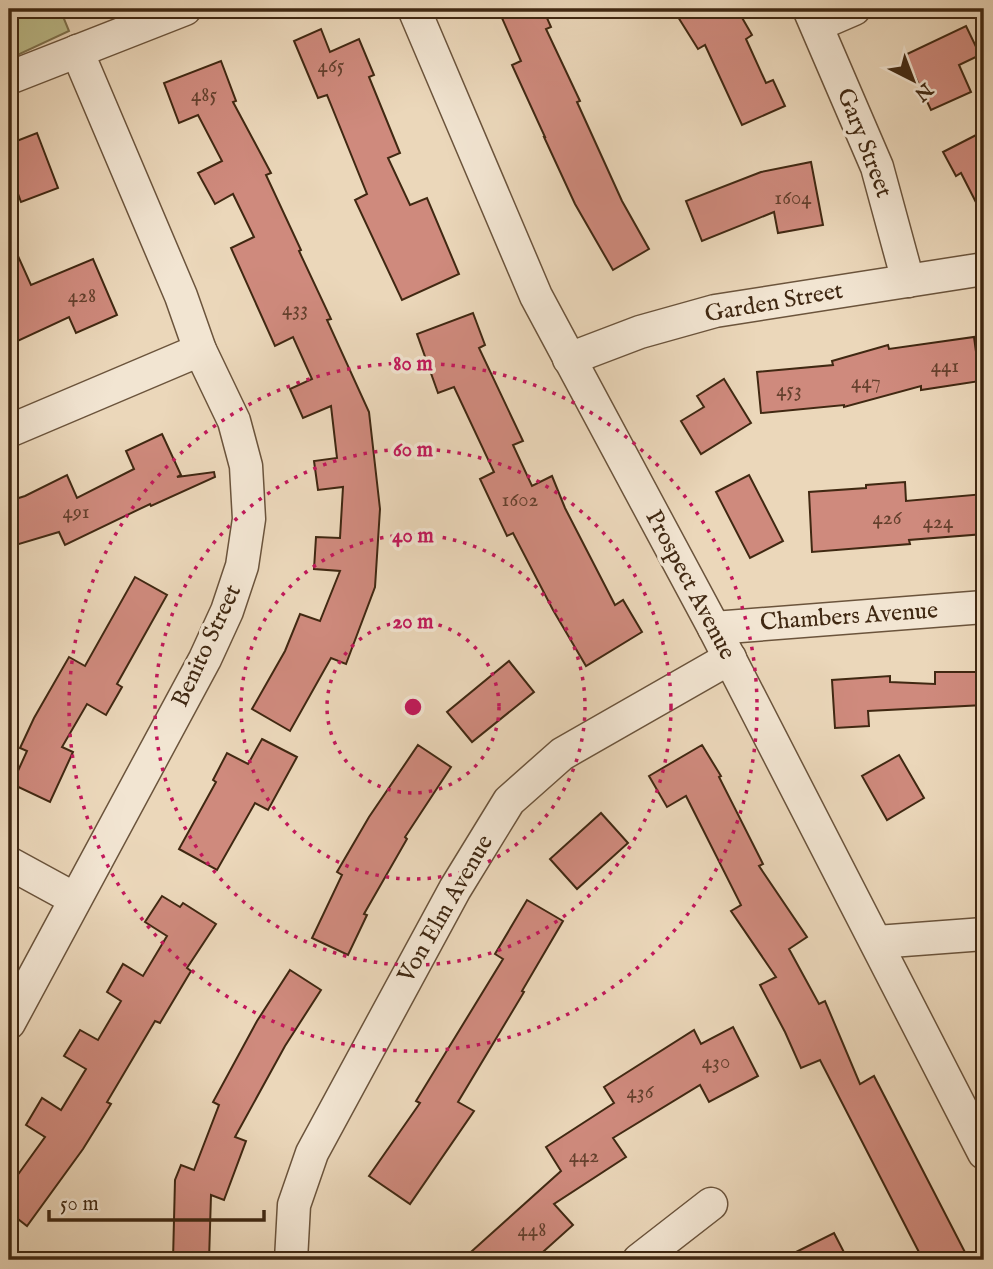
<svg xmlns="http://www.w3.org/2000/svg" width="993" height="1269" font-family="'IM FELL English',serif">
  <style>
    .green { fill: #bdbd8b; stroke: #7e724e; stroke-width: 2 }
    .building { fill: #cf8a7d; stroke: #402812; stroke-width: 2 }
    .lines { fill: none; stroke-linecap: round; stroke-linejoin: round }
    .minor-casing { stroke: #6b543c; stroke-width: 35 }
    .minor { stroke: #f2e5d2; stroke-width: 32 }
    .ring { fill: none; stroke: #c2185b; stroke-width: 3.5; stroke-dasharray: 3.5 7 }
    .labels { text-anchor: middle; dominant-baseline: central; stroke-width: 7; stroke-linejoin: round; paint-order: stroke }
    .number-label { font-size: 21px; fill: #64402d }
    .street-label { font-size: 24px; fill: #402812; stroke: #f2e5d2 }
    .centre { fill: #c2185b; stroke: #f2e5d2; stroke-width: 3.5 }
    .ring-label { font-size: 21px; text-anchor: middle; font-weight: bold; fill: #c2185b; stroke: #f2e5d2; stroke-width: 7; stroke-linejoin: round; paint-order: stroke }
  </style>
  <rect width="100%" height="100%" fill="#ebd7ba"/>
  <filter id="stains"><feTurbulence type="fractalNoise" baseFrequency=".00286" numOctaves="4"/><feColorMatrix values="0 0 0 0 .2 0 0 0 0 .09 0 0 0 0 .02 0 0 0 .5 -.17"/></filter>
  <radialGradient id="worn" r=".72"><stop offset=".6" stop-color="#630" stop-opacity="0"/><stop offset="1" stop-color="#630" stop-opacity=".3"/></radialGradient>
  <polygon class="green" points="9,9 60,9 69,31 9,59"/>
  <g class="building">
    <polygon points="498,9 543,9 551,27 546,29 580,101 577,102 622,201 649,249 613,270 575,204 544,137 545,137 512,65 521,61"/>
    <polygon points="673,9 737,9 752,35 746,39 766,83 773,80 785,106 742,125 705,45 698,49"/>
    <polygon points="966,26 980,55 959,65 971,92 931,110 905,55"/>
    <polygon points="321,29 330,52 359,39 374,75 369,77 400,153 388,158 410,205 427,198 459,274 402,300 355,200 367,194 327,95 318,98 294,41"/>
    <polygon points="221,61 236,101 233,102 271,173 266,175 301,250 299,251 331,319 327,320 369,412 380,509 375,587 346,664 331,658 290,731 252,709 285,651 300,614 320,621 340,571 314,569 316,537 340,538 343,487 318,490 314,461 337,458 331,406 303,418 290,389 312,379 293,337 275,346 231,248 254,237 233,194 215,204 198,173 222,161 198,115 179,123 164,83"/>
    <polygon points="984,131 984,218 961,173 956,176 943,152"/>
    <polygon points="37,133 58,188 21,202 9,169 9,144"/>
    <polygon points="811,162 823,225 778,233 774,212 702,241 686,201 761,172"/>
    <polygon points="9,236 31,285 93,259 117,315 76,333 69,317 9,345"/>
    <polygon points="473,313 485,345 479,348 523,441 513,445 532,486 552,476 565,508 615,605 623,600 642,632 586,666 553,610 513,533 507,536 480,479 494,472 454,387 438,393 417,334"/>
    <polygon points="974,337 980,381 921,390 921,386 844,407 844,405 761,413 757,372 833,365 832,361 888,345 889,349"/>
    <polygon points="724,379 751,423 701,454 681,421 704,407 697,396"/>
    <polygon points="162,434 181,475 177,477 214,472 215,477 151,506 150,504 65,545 59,532 9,547 9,501 25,496 67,475 77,498 134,469 126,451"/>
    <polygon points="749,475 783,541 750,558 716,492"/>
    <polygon points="905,482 906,501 984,494 984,534 909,540 910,544 812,552 809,492 866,488 866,485"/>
    <polygon points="135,577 167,595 117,684 122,687 106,715 87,704 62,747 73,752 50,802 12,784 27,751 20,748 34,718 69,657 85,666"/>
    <polygon points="509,661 534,692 472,742 447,712"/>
    <polygon points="935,672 984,672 984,705 868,711 869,726 835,728 832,680 890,676 890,682 935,684"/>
    <polygon points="262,739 297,757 268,810 255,803 217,870 179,849 216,782 213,780 227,753 248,764"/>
    <polygon points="418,745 451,767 405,837 407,839 364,914 367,915 348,955 312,938 342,875 337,872 369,817"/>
    <polygon points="702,745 721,776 719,777 763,864 759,866 807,937 789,949 819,1004 825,1001 860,1084 874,1076 969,1260 923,1260 820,1060 801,1068 785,1032 760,985 776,977 731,911 741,905 686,796 667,807 649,776"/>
    <polygon points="899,755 924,798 887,820 862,776"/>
    <polygon points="601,813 628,843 577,889 550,859"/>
    <polygon points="162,896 180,907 183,903 216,924 187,968 191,971 160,1023 155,1021 107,1102 111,1104 83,1149 27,1226 9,1212 9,1187 45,1137 26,1125 42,1098 61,1110 86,1069 64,1056 80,1030 98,1040 121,1001 107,992 123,964 143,976 167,936 145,922"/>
    <polygon points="527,900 563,921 522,991 524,992 458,1102 474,1111 410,1204 369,1176 420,1103 416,1101 503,959 495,954"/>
    <polygon points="290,970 321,990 285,1046 235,1137 246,1141 224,1200 211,1195 209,1260 173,1260 175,1180 181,1165 194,1170 219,1105 213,1102 257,1021"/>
    <polygon points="733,1027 758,1076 709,1102 700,1085 613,1138 626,1157 554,1204 573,1225 534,1260 462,1260 561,1171 546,1147 614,1103 604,1087 694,1030 701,1044"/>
    <polygon points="834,1233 848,1260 780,1260"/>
  </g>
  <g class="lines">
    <defs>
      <g id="minor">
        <polyline points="414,9 536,296 714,628 984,1153"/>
        <polyline points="809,9 877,167 908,281"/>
        <polyline points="817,25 854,9"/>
        <polyline points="9,78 185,9"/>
        <polyline points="569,359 640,332 715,311 984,269"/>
        <polyline points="9,431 200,350"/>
        <polyline points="714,628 984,607"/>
        <polyline points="9,863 75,899"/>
        <polyline points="877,942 984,934"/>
        <polyline points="9,1023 205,659 227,611 242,566 249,519 246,466 234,421 200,350 181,296 77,51"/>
        <polyline points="291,1260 294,1205 312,1153 455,889 509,801 562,754 730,658"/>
        <polyline points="639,1260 711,1204"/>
      </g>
    </defs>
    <use href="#minor" class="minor-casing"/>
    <use href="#minor" class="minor"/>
  </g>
  <g class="ring">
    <circle cx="413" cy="707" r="86"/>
    <circle cx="413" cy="707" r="172"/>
    <circle cx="413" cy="707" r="258"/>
    <circle cx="413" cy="707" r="344"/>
  </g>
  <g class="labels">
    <g class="number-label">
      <text x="331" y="66">465</text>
      <text x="204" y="95">485</text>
      <text x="793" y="198">1604</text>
      <text x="82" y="296">428</text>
      <text x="295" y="309">433</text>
      <text x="945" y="366">441</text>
      <text x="866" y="382">447</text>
      <text x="789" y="390">453</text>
      <text x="520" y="500">1602</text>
      <text x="76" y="512">491</text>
      <text x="887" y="518">426</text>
      <text x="938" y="522">424</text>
      <text x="716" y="1062">430</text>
      <text x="640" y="1092">436</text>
      <text x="584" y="1156">442</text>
      <text x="532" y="1230">448</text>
    </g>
    <g class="street-label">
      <text transform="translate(864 143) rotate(69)">Gary Street</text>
      <text transform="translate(774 303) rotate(-10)">Garden Street</text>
      <text transform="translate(690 585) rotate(62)">Prospect Avenue</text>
      <text transform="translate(849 617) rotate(-4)">Chambers Avenue</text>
      <text transform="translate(207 646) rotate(-65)">Benito Street</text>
      <text transform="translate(446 909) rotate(-60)">Von Elm Avenue</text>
    </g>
  </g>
  <circle cx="413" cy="707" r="10" class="centre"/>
  <g class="ring-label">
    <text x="413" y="370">80 m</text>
    <text x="413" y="456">60 m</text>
    <text x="413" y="542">40 m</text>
    <text x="413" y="628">20 m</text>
  </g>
  <rect width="993" height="1269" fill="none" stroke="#ebd7ba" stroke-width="35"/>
  <rect x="10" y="10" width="972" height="1248" fill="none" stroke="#402812" stroke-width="3.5"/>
  <rect x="18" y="18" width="958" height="1234" fill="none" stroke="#402812" stroke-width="2"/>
  <g transform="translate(913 80) rotate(138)" stroke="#f2e5d2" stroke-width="5" paint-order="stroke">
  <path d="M0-5L12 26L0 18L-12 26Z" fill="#402812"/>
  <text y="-10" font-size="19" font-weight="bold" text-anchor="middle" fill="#402812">N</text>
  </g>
  <path d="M49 1210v10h215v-10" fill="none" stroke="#402812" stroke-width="3.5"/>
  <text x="60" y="1210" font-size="21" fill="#402812" stroke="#f2e5d2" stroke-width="5" paint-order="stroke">50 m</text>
  <rect width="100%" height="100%" filter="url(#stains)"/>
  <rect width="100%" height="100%" fill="url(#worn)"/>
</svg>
